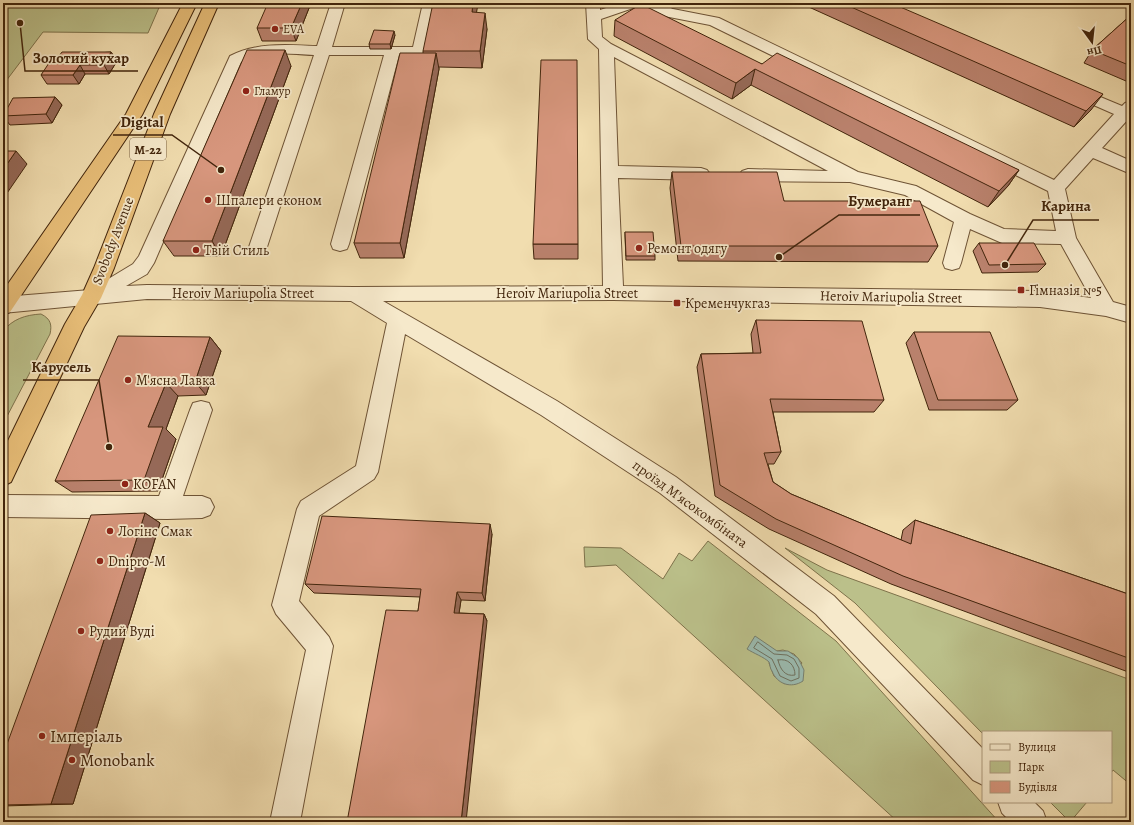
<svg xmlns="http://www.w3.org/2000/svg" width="1134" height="825" font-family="Alegreya,serif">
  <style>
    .green { fill: #bbc08a; stroke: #7e724b; fill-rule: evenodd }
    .water { fill: #9bbbb0; stroke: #777f6e }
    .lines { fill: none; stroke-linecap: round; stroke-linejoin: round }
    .shore { stroke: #6e705e; stroke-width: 1 }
    .minor-casing { stroke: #6e5335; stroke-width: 2 }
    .highway-casing { stroke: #42250c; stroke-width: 2 }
    .minor { fill: #f6e9cb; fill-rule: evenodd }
    .highway { fill: #e8be78; fill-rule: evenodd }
    .wall { fill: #b9816c; stroke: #42250c }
    .shaded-wall { fill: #966958; stroke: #42250c }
    .building { fill: #d7967d; stroke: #42250c }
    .poi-dot { fill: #8f2418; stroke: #f6e9cb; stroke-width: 1.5 }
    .labels { text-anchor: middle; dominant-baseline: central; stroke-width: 3.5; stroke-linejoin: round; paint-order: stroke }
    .far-poi-label { font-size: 12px; fill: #42250c; stroke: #f6e9cb; text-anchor: start }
    .shield { fill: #f6e9cb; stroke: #786045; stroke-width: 1 }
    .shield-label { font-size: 13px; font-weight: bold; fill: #42250c }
    .poi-label { font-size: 14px; fill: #42250c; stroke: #f6e9cb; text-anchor: start }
    .street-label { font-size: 14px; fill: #42250c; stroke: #f6e9cb }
    .near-poi-label { font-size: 17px; fill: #42250c; stroke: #f6e9cb; text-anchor: start }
    .leader { fill: none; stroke: #42250c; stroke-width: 1.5 }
    .callout-dot { fill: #42250c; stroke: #f6e9cb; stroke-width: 1.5 }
    .callout-label { font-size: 15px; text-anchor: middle; font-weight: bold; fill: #42250c; stroke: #f6e9cb; stroke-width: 3.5; stroke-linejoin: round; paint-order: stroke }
  </style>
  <rect width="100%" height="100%" fill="#f1ddaf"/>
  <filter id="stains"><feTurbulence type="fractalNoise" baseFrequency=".005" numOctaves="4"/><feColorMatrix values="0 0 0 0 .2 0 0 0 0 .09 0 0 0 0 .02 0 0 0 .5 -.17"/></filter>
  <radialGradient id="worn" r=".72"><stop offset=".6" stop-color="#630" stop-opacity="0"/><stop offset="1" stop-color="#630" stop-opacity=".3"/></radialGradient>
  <g class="green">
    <polygon points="3,3 161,3 148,33 43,32 3,85"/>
    <path d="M41,314C51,319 52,325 50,334L3,424V331C13,319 25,315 41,314Z"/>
    <path d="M708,541L836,641L999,822H898L616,565L585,567L584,547L621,548L663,579L679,553L692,561ZM783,650L794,654L802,663L785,684L774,676L769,663L777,651Z"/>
    <polygon points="785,548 827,570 1131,680 1131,785 1113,770 1111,773 1111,732 983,732 983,734 855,603"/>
    <polygon points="1050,802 1087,802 1070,822"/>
  </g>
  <path class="water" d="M755,636L777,651H788L798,658L804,670L803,681C791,689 777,684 772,671C770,669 770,664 769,662C764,657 753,653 747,649Z"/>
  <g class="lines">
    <g class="shore">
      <polygon points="758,642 774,654 787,655 794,659 799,668 799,678 791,681 780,676 772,659 754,648"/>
      <path d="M778,660C788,658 795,665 795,675C785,677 780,669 778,660Z"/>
    </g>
    <defs>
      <g id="minor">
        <path d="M331,3H345L332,47H413L423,3H437L426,51L424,54L399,55L349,244L347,249L340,251L333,249L331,244L384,55H329L267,247L265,252L258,254L251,252L249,247L314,55C290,54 264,50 241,62L154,263L147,274L126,286L147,285L354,287L603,286L599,49L588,39L586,3H600V10L621,3H641L639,6L601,19L602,37L611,44L858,172L916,186L970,214L1004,229L1056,231L1048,191L710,25L664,16L643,6L641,3H659L673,9L719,18L1054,180L1114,114L1064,92L1061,89L1064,86L1069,84L1074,86L1122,106L1125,103L1131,101V116L1102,148L1131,161V174L1093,158L1065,189L1076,238L1113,302L1131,307V323L1106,316L1040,307L613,300L383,301L557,401L676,477L834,596L983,749V785L973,780L816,614L660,493L541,415L405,334L378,472L374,479L319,516L299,601L329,637L333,646L300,822H270L306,650L276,614L272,605L297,509L301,501L356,466L387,323L351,301L147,299L3,313V297L90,290L133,264L139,256L230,56C257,42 287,45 317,46ZM614,57L828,171L748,169L742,171L739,175L742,179L748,181L850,182L905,195L954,222L943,263L945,268L952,270L959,268L961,263L970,229L1002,243L1061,244L1091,298L1040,291L623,286L618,178L701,180L707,178L710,174L707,170L701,168L618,166Z"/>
        <polygon points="201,401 209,403 212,410 183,496 202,496 210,499 214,507 210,515 202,518 167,519 3,517 3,495 159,496 190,410 193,403"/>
        <polygon points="998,802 1034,802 1043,811 1047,822 1011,822 1002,813"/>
      </g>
      <g id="highway">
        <polygon points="183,3 197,3 142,115 10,312 3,315 3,291 126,114"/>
        <polygon points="205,3 219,3 170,114 114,268 101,298 84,327 11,482 3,486 3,451 65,324 82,295 94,268 154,114"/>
      </g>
    </defs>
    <use href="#minor" class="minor-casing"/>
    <use href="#highway" class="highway-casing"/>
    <use href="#minor" class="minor"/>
    <use href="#highway" class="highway"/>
  </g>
  <g class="wall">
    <polygon points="311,3 296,41 262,41 257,28"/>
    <polygon points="478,3 476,12 487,29 482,68 439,67 439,69 404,258 360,258 354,243 423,53 423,51"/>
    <polygon points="800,3 891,3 1091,110 1074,127"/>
    <polygon points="1131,15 1131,75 1126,81 1084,63 1092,50"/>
    <polygon points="615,20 762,64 1019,170 1008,186 988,207 751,85 732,99 614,36"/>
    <polygon points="395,35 391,49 370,49 369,44"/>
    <polygon points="111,52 117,61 109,74 85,74 79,84 47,84 41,75 59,56"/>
    <polygon points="291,66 221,256 174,256 163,241"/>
    <polygon points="55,97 62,105 52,123 10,125 3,116"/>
    <polygon points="672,172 784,201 938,246 928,262 678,261 670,188"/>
    <polygon points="625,232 655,256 655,260 626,260 625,236"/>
    <polygon points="979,243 1046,264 1038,272 982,273 973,251"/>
    <polygon points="533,244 578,244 578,259 534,259"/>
    <polygon points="756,320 884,400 874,412 773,412 781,452 774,464 768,464 773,482 791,494 901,540 903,530 915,520 1131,595 1131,673 891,584 769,529 715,496 697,367 701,354 753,353 751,334"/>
    <polygon points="914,332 1018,400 1007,410 929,410 906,343"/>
    <polygon points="210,337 221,351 206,395 178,396 166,429 176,439 158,491 72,492 55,481"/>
    <polygon points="145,513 160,523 73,804 3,806 3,755"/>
    <polygon points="492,534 485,601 461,600 459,613 484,614 487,621 418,611 420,597 314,593 305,584"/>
  </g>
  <g class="shaded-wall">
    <polygon points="302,3 311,3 296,41 291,28"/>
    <polygon points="473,3 478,3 474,29 472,12"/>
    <polygon points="485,13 487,29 482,68 480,51"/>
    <polygon points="394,31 395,35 391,49 390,44"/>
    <polygon points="285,50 291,66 221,256 212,241"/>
    <polygon points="111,52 117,61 109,74 104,65"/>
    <polygon points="436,53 439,69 404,258 400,243"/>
    <polygon points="80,65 85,74 79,84 73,75"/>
    <polygon points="755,69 751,85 732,99 736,83"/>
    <polygon points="1103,94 1091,110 1074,127 1086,111"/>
    <polygon points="55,97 62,105 52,123 46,114"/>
    <polygon points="16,151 27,164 3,199 3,170"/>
    <polygon points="1019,170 1008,186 988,207 999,191"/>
    <polygon points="210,337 221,351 206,395 195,382"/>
    <polygon points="166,383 178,396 166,429 176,439 158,491 144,480 148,427"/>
    <polygon points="145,513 160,523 73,804 51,804"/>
    <polygon points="490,524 492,534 485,601 482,593"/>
    <polygon points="457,592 461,600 458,620 454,613"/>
    <polygon points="484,614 487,621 466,822 461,822"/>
  </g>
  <g class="building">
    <polygon points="268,3 302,3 291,28 257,28"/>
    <polygon points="433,3 473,3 472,12 485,13 480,51 423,51"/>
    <polygon points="842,3 891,3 1103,94 1086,111"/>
    <polygon points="641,4 762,64 777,53 1019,170 999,191 755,69 736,83 615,20"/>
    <polygon points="1131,15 1131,66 1092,50"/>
    <polygon points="374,30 394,31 390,44 369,44"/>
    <polygon points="247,50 285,50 212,241 163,241"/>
    <polygon points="62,52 111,52 104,65 80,65 73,75 41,75 53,57 59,56"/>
    <polygon points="400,53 436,53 400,243 354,243"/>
    <polygon points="541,60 577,60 578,244 533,244"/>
    <polygon points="55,97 46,114 3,116 13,98"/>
    <polygon points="3,151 16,151 3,170"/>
    <polygon points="672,172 777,172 784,201 920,201 938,246 681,246"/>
    <polygon points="625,232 653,232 655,256 626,256"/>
    <polygon points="979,243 1034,243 1046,264 989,265"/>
    <polygon points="756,320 862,321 884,400 770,399 781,452 764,453 773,482 791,494 911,544 915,520 1131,595 1131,659 903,576 776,519 720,485 701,354 761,353"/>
    <polygon points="914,332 990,332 1018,400 938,400"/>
    <polygon points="118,336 210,337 195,382 166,383 148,427 163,427 144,480 55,481"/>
    <polygon points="145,513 51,804 3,805 3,755 91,515"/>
    <polygon points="322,516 490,524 482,593 457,592 454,613 484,614 461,822 347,822 386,610 418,611 421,589 305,584"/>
  </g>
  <g class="poi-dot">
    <circle cx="275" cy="29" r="4"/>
    <circle cx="246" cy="91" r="4"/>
    <circle cx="208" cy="200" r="4"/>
    <circle cx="639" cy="248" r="4"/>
    <circle cx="196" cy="250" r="4"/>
    <rect x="1017" y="286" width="8" height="8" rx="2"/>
    <rect x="673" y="299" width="8" height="8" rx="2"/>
    <circle cx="128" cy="380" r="4"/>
    <circle cx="125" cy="484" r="4"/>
    <circle cx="110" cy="531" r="4"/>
    <circle cx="100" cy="561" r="4"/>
    <circle cx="81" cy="631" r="4"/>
    <circle cx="42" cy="736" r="4"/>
    <circle cx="72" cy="760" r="4"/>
  </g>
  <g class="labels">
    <g class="far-poi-label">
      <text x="283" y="29">EVA</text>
      <text x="254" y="91">Гламур</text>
    </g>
    <rect class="shield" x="130" y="138" width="36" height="22" rx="3"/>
    <g class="shield-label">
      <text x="148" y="149">М-22</text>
    </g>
    <g class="poi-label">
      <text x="216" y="200">Шпалери економ</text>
      <text x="647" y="248">Ремонт одягу</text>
      <text x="204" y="250">Твій Стиль</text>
      <text x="1029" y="290">Гімназія №5</text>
      <text x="685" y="303">Кременчукгаз</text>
      <text x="136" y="380">М'ясна Лавка</text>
      <text x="133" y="484">KOFAN</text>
      <text x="118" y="531">Логінс Смак</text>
      <text x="108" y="561">Dnipro-M</text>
      <text x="89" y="631">Рудий Вуді</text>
    </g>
    <g class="street-label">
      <text transform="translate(113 241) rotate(-69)">Svobody Avenue</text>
      <text x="243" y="293">Heroiv Mariupolia Street</text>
      <text x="567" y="293">Heroiv Mariupolia Street</text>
      <text transform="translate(891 297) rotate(1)">Heroiv Mariupolia Street</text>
      <text transform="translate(690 504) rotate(36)">проїзд Мʼясокомбіната</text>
    </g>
    <g class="near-poi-label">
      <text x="50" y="736">Імперіаль</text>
      <text x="80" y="760">Monobank</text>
    </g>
  </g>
  <path class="leader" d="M20 23L25 71H138M221 170L172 135H113M779 257L839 215H920M1005 265L1033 220H1099M109 447L99 380H23"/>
  <g class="callout-dot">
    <circle cx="20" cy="23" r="4"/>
    <circle cx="221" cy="170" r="4"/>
    <circle cx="779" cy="257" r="4"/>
    <circle cx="1005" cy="265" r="4"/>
    <circle cx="109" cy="447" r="4"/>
  </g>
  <g class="callout-label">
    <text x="81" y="63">Золотий кухар</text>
    <text x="142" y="127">Digital</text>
    <text x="880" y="206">Бумеранг</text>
    <text x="1066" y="211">Карина</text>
    <text x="61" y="372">Карусель</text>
  </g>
  <rect width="1134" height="825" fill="none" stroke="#f1ddaf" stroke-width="16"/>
  <rect x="4" y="4" width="1126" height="817" fill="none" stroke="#42250c" stroke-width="2"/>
  <rect x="8" y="8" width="1118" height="809" fill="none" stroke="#42250c"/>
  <rect x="982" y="731" width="130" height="72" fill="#f6e9cb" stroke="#ae9b7f"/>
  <rect x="990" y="744" width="20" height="6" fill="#f6e9cb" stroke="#ae9b7f"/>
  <text x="1018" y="751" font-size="12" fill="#42250c">Вулиця</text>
  <rect x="990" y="761" width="20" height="12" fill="#bbc08a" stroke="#ae9b7f"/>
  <text x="1018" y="771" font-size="12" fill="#42250c">Парк</text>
  <rect x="990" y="781" width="20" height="12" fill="#d7967d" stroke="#ae9b7f"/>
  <text x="1018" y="791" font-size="12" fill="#42250c">Будівля</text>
  <g transform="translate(1092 42) rotate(165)" stroke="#f6e9cb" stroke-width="3" paint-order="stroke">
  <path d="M0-3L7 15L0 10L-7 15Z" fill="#42250c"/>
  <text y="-6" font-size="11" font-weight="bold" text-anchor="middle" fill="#42250c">Пн</text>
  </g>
  <rect width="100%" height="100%" filter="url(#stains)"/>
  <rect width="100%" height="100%" fill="url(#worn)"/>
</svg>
